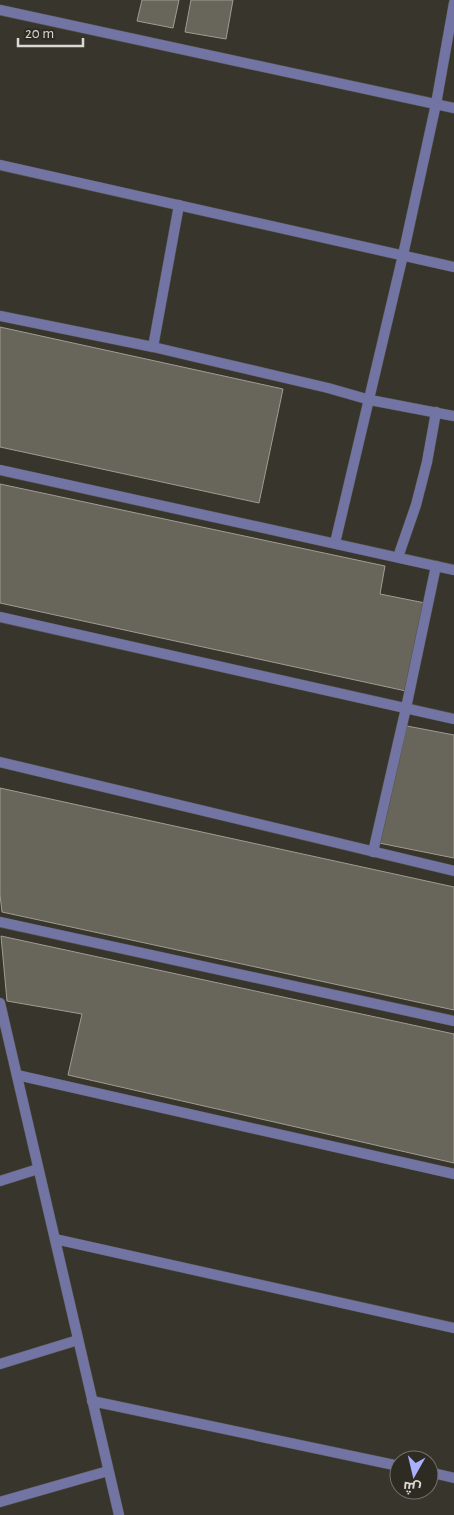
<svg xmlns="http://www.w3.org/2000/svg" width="454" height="1515" font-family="'Alegreya Sans',Cairo,sans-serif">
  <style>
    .building { fill: #68655b; stroke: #a09c92 }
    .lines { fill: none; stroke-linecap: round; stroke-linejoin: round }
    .street-casing { stroke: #55534a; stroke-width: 11 }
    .street { stroke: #7275a4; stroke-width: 10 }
  </style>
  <rect width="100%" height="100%" fill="#37352c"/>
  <g class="building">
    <polygon points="142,0 179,0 173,28 137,21"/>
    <polygon points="191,0 233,0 226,39 185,32"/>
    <polygon points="0,327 283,389 259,503 0,447"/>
    <polygon points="0,484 385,566 380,594 425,603 406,691 0,603"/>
    <polygon points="407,726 454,735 454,858 379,843"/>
    <polygon points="0,788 454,887 454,1010 2,912 0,895"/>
    <polygon points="1,936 454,1034 454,1163 68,1075 82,1014 7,1001"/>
  </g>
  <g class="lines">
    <defs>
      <g id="street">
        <polyline points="0,10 454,108"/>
        <polyline points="0,165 454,267"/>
        <polyline points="0,316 153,347 328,388 370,400 454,416"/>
        <polyline points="153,347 179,205"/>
        <polyline points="0,470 454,570"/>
        <polyline points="335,543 403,255 436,104 454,3"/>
        <polyline points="398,557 416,505 427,462 436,412"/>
        <polyline points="0,617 454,719"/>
        <polyline points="0,762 454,871"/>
        <polyline points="373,852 406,708 436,566"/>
        <polyline points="0,922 454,1021"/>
        <polyline points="0,1003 119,1515"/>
        <polyline points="17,1075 454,1174"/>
        <polyline points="0,1181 38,1169"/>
        <polyline points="55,1239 454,1328"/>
        <polyline points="0,1364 78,1340"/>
        <polyline points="92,1401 399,1466"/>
        <polyline points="429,1472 454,1478"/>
        <polyline points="0,1502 108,1471"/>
      </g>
    </defs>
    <use href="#street" class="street-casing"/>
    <use href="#street" class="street"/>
  </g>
  <g transform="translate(414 1475) rotate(188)"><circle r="24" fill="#2d2b22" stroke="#737169"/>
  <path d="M0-4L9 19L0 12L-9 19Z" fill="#aab0fb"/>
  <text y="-8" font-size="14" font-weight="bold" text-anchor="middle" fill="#dbd9d3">ش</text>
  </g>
  <path d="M18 38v8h65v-8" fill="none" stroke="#dbd9d3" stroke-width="2.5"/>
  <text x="25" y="38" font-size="15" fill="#dbd9d3" stroke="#2d2b22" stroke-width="4" paint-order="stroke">20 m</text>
</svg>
